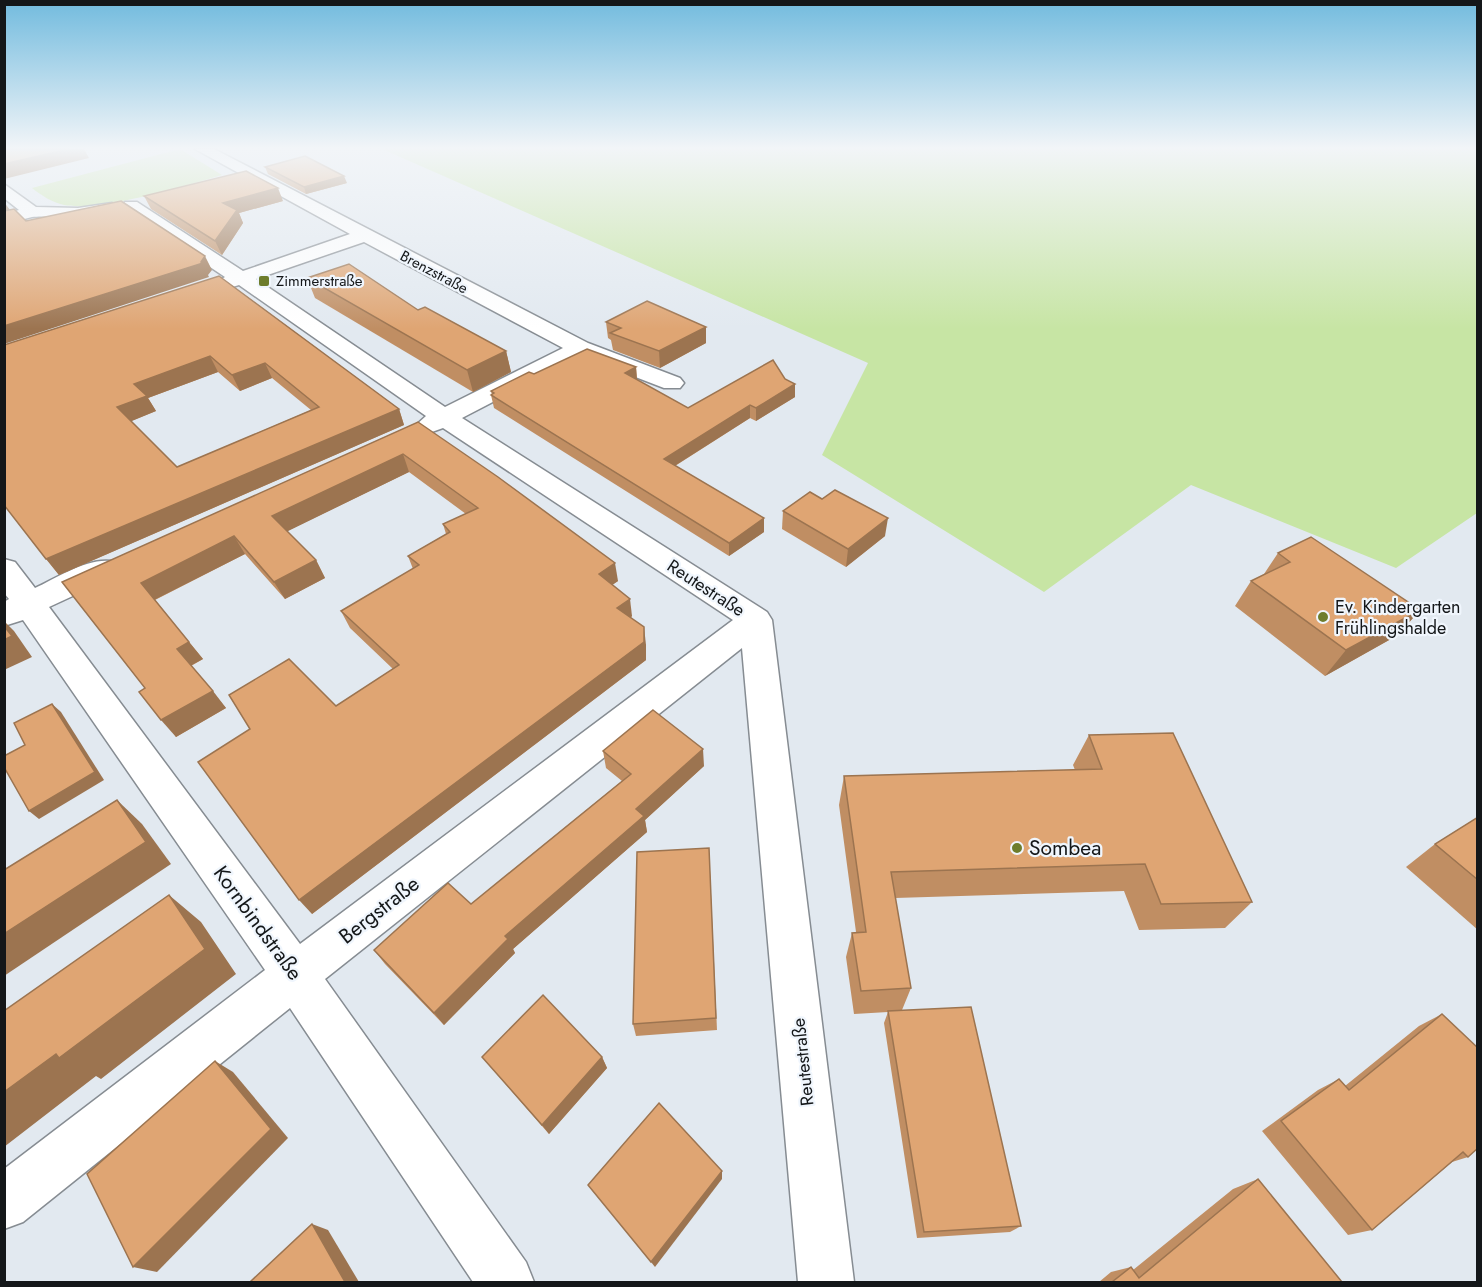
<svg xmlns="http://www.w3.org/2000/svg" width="1482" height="1287" font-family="Jost,sans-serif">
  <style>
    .green { fill: #c7e5a4 }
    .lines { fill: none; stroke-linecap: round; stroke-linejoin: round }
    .minor-casing { stroke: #868c92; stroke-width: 3 }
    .minor { fill: #fff; fill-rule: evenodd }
    .wall { fill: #c08e63; fill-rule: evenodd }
    .shaded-wall { fill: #9c7450 }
    .building { fill: #dfa573; stroke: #9c7450; stroke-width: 1.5; fill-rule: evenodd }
    .poi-dot { fill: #6e7d2c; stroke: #f0f6fd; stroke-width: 2 }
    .labels { text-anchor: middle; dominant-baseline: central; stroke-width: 4.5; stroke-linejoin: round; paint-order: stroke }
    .far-street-label { font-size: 15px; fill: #141719; stroke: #f0f6fd }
    .far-poi-label { font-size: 15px; fill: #141719; stroke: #f0f6fd; text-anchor: start }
    .street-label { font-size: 18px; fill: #141719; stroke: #f0f6fd }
    .poi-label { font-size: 18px; fill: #141719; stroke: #f0f6fd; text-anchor: start }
    .near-poi-label { font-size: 21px; fill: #141719; stroke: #f0f6fd; text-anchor: start }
    .near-street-label { font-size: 21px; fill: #141719; stroke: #f0f6fd }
  </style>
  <rect width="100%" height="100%" fill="#e2e9f0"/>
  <g class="green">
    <path d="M180,149L222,175C184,186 101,212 64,205C52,202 42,196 32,188Z"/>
    <polygon points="382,149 1477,149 1477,513 1396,568 1191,485 1044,592 822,455 868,363"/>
  </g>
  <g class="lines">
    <defs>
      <g id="minor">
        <path d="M195,149H214L588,343L680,378L684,383L680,388H664L581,356L462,418L767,612L772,620L854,1282H798L742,648L325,979L526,1262L534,1282H473L290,1008L23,1222L4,1229V1169L265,970L23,620L4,626V602L9,599L4,593V559L15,562L35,588C57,578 91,555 116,562L120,569L116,576L49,607L300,944L733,620L443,428L429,433L420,430L416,425L426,416L239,285L226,289L219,287L216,283L225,277L125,210L122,206L125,202H137L243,271L350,234ZM364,242L563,348L445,407L256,279Z"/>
        <path d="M4,184L36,207L78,208L112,203L121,208C108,225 52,214 32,217C23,219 14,223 4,225V214L19,210L4,198Z"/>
      </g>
    </defs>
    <use href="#minor" class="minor-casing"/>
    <use href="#minor" class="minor"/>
  </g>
  <g class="wall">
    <polygon points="265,167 347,183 306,194 268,174"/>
    <polygon points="144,196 283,201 239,213 243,223 222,255 151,209"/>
    <path d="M219,276L399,409L404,425L59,575L4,505ZM218,372L240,391L272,378L311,410L177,467L131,421L156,411L148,398Z"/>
    <polygon points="307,278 418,310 506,351 511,372 473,392 315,298"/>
    <polygon points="606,322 706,327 706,343 660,368 613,350 611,340 608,338"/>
    <polygon points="636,367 637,380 688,408 785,379 795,384 795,397 756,421 750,418 675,466 764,518 764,532 729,556 494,408 491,395 492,395 491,391 534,374"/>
    <polygon points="418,422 618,581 612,585 632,616 631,618 646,645 646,660 312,914 336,706 393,669 350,628 341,611 413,569 408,556 446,534 443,524 466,514 409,472 287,531 316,560 325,578 285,599 245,554 155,600 203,659 191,666 226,708 176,737 145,688 62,582"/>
    <polygon points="822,499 885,536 846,567 782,529 783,511"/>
    <polygon points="1278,553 1420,610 1398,635 1325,676 1235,606 1251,581 1264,574"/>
    <polygon points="1089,735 1252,902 1225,928 1139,930 1124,891 895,898 911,988 902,1010 1021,1226 1010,1232 917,1238 884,1023 888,1012 854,1014 846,957 852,933 856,932 839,805 844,776 1075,770 1073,765"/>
    <polygon points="603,751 704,766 645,820 647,832 513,949 515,953 444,1025 385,964 374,950 471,904 622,781 606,768"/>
    <polygon points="1478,817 1478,930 1406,867 1435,844"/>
    <polygon points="709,848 717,1030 636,1036 633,1024"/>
    <polygon points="1442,1014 1468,1157 1452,1162 1372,1230 1348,1235 1262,1131 1318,1090 1339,1079 1345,1086 1419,1026"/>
    <polygon points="482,1057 602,1057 607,1068 549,1134"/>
    <polygon points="1258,1179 1342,1282 1099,1282 1111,1272 1131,1267 1133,1270 1233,1189"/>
  </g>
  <g class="shaded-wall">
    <polygon points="69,149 84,149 89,158 4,179 4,164"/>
    <polygon points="344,176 347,183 306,194 304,187"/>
    <polygon points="278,188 283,201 239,213 243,223 222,255 215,241 223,203"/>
    <polygon points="4,202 10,210 4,212"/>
    <polygon points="205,256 212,270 208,275 209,277 4,344 4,326 201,262"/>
    <polygon points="706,327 706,343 660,368 659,351"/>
    <polygon points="506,351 511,372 473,392 467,370"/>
    <polygon points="210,356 218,372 148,398 156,411 127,423 117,407 134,384"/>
    <polygon points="265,363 272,378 240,391 232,375"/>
    <polygon points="636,367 637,380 625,373"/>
    <polygon points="795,384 795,397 756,421 756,408"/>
    <polygon points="750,405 750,418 665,472 664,459"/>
    <polygon points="399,409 404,425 59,575 46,559"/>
    <polygon points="403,454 409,472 282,534 272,516"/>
    <polygon points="764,518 764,532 729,556 729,543"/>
    <polygon points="888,518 885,536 846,567 848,549"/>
    <polygon points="234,536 245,554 154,600 141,583"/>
    <polygon points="316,560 325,578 285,599 274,582"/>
    <polygon points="615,563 618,581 602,592 599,574"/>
    <polygon points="630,599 632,616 620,625 617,608"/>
    <polygon points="1420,610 1398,635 1325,676 1346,650"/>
    <polygon points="4,621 14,631 32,657 4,670"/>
    <polygon points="644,627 646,645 646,660 312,914 299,900"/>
    <polygon points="189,642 203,659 190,666 177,649"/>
    <polygon points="213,691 226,708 176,737 161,720"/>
    <polygon points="52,704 61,712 104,780 39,819 29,811"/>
    <polygon points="703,749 704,766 645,820 647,832 513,949 515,953 444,1025 434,1013 505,936 636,809"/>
    <polygon points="117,800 142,824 171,864 4,976 4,934"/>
    <polygon points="169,895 201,922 236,974 101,1079 96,1076 4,1147 4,1092"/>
    <polygon points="602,1057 607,1068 549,1134 542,1125"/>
    <polygon points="215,1061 233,1072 288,1138 157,1272 133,1267"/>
    <polygon points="722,1171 722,1179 655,1267 651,1262"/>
    <polygon points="312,1224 328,1230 359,1282 345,1282"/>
  </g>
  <g class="building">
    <polygon points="4,149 69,149 4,164"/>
    <polygon points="305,156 344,176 304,187 265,167"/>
    <polygon points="246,171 278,188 223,203 237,210 215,241 144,196"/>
    <polygon points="121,201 205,256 201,262 203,263 4,326 4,211 14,209 26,221"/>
    <polygon points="349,264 418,310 425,307 506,351 467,370 307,278"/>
    <path d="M219,276L399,409L46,559L4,505V345ZM210,356L232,375L265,363L319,407L177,467L117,407L147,396L134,384Z"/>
    <polygon points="647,301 706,327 659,351 610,333 621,328 606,322"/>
    <polygon points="587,349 636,367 625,373 688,408 773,360 785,379 795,384 756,408 750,405 664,459 764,518 729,543 491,395 494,393 491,391 529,372 534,374"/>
    <polygon points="418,422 498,477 615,563 599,574 630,599 617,608 644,627 644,642 299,900 198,762 250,729 229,695 289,659 336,706 399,665 341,611 419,565 408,556 450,532 443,524 478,508 403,454 272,516 316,560 274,582 234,536 141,583 189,642 177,649 213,691 161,720 139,692 145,688 62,582"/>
    <polygon points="835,490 888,518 848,549 783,511 810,492 822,499"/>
    <polygon points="1311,537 1420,610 1346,650 1251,581 1290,562 1278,553"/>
    <polygon points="4,626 12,636 4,640"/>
    <polygon points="52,704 95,772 29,811 4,767 4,756 25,745 14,723"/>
    <polygon points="653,710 703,749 636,809 644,816 505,936 508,939 434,1013 374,950 448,883 471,904 631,774 603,751"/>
    <polygon points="1173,733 1252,902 1161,904 1145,864 891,872 911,988 861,991 852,933 866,932 844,776 1102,769 1089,735"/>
    <polygon points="117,800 146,842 4,934 4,870"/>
    <polygon points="1478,817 1478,880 1435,844"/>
    <polygon points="709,848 716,1018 633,1024 637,852"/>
    <polygon points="169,895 205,949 59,1058 56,1054 4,1092 4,1011"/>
    <polygon points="543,995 602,1057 542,1125 482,1057"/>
    <polygon points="971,1007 1021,1226 924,1232 888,1011"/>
    <polygon points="1442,1014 1478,1048 1478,1148 1468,1157 1463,1152 1372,1230 1281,1121 1339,1079 1349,1090"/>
    <polygon points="215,1061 271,1129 133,1267 87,1174"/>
    <polygon points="659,1103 722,1171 651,1262 588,1185"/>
    <polygon points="1258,1179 1342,1282 1112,1282 1131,1267 1139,1278"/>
    <polygon points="312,1224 345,1282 250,1282"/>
  </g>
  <linearGradient id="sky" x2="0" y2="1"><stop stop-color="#72bbde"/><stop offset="0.45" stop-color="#f2f5f8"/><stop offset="1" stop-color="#f2f5f8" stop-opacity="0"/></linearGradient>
  <rect width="1482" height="329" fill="url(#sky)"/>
  <g class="poi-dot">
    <rect x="258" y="275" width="12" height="12" rx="3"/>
    <circle cx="1323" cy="617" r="6"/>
    <circle cx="1017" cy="848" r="6"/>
  </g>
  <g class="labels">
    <g class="far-street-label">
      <text transform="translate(434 272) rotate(28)">Brenzstraße</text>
    </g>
    <g class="far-poi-label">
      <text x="276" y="281">Zimmerstraße</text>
    </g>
    <g class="street-label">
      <text transform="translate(706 588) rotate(33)">Reutestraße</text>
      <text transform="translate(803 1062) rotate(-96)">Reutestraße</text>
    </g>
    <g class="poi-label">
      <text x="1335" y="607">Ev. Kindergarten<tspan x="1335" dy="21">Frühlingshalde</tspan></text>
    </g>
    <g class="near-poi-label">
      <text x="1029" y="848">Sombea</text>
    </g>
    <g class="near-street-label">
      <text transform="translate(379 910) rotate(-38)">Bergstraße</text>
      <text transform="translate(258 923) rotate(54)">Kornbindstraße</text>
    </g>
  </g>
  <rect width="1482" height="1287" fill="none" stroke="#141719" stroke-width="12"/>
</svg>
